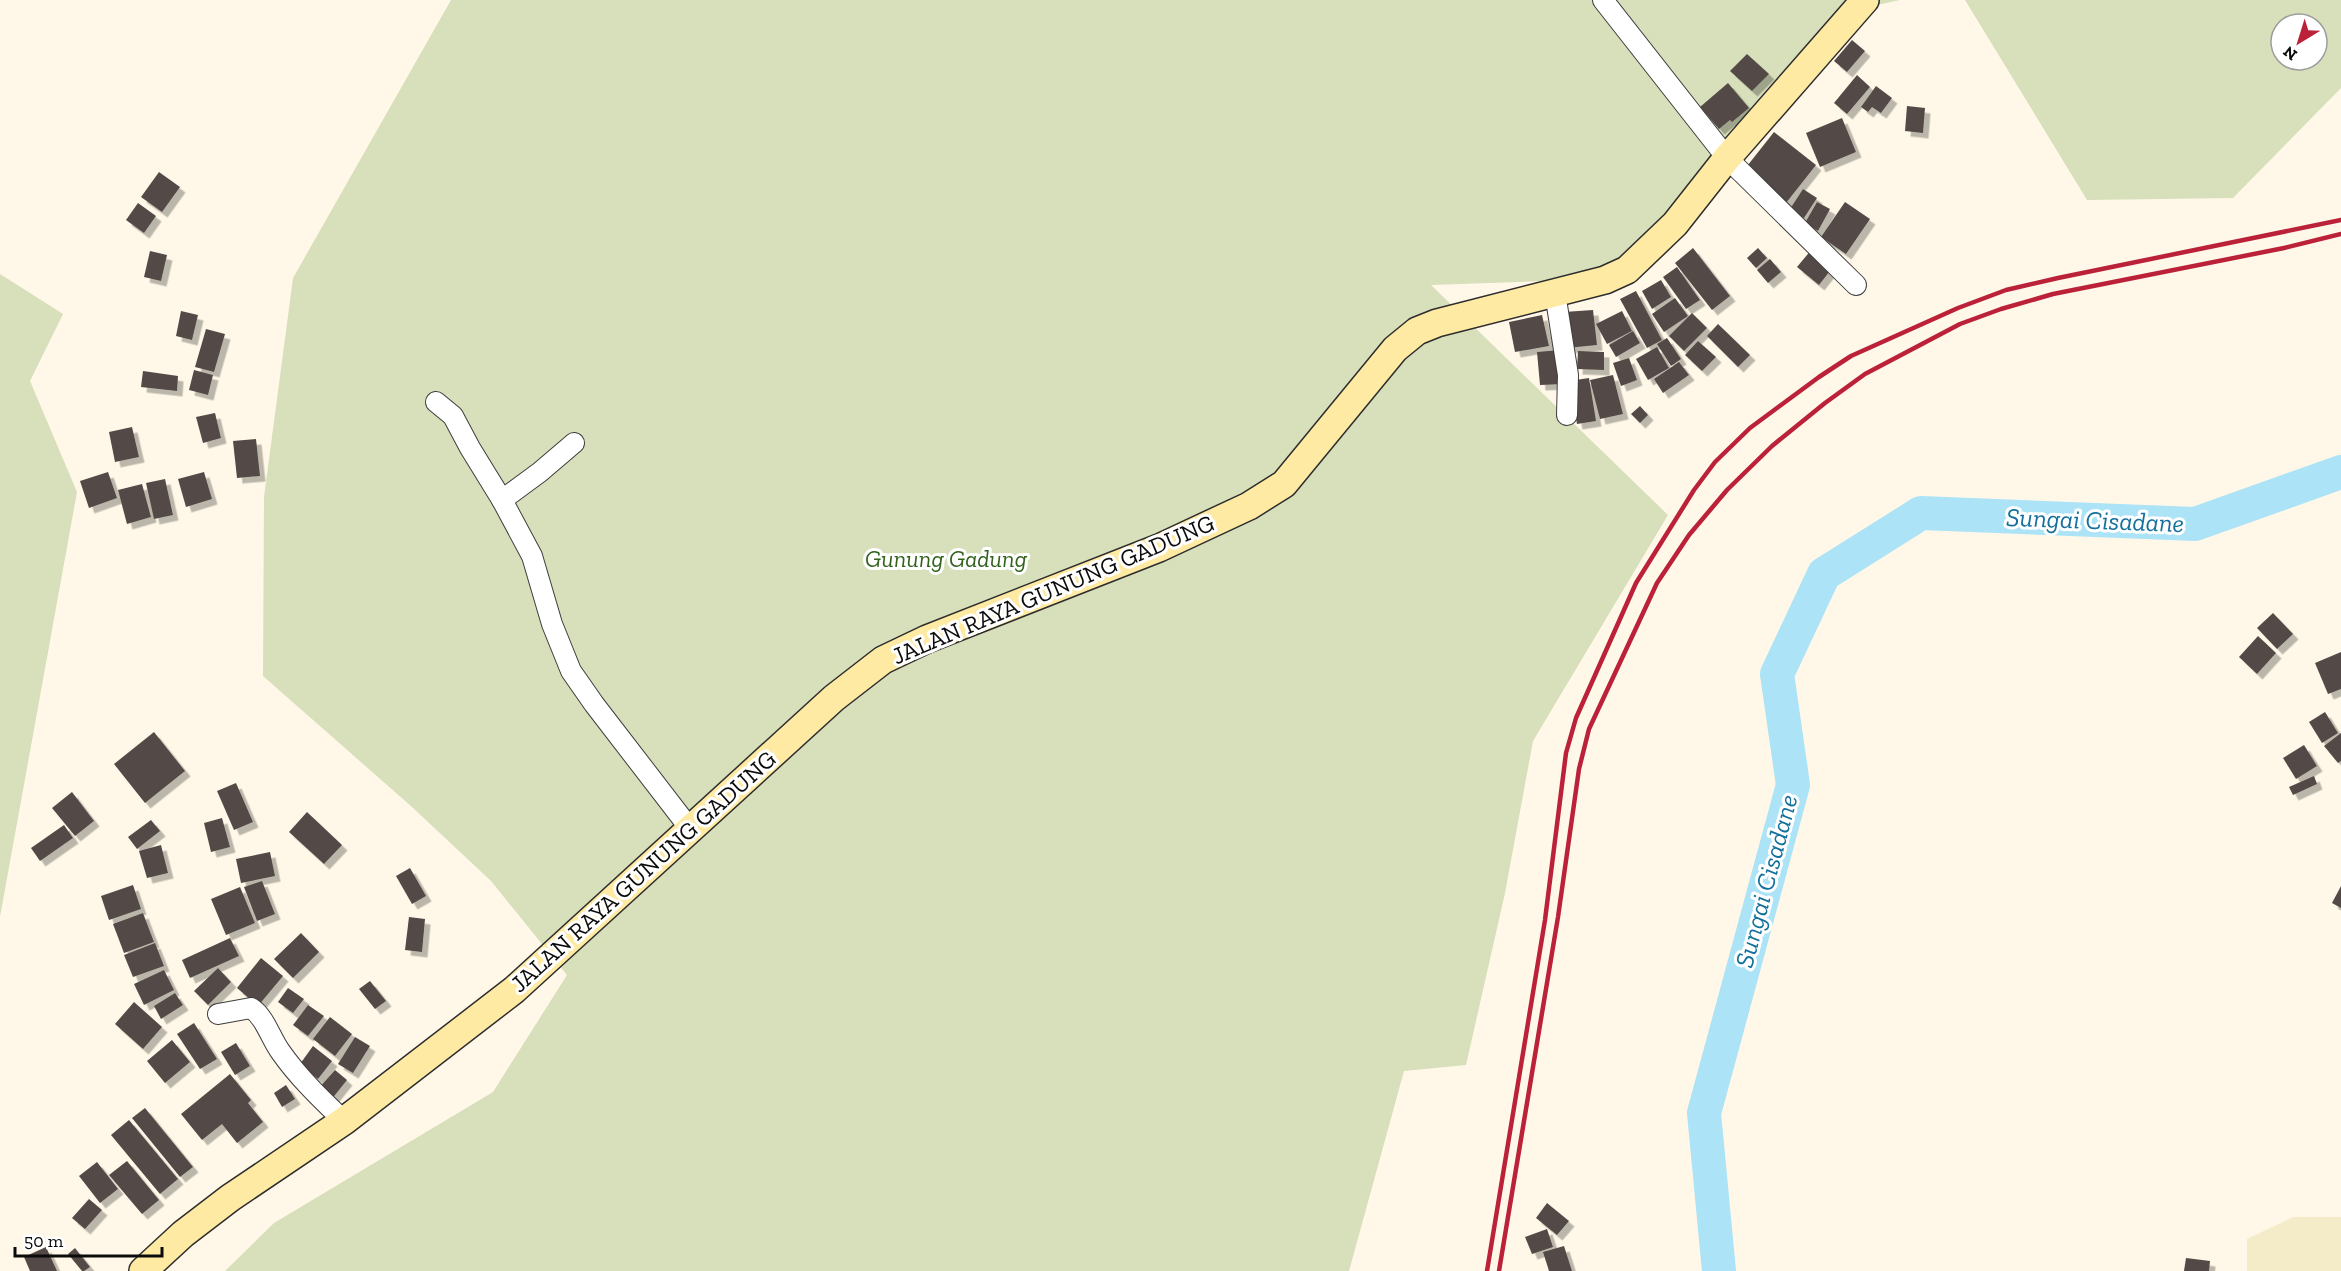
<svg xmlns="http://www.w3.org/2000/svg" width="2341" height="1271" font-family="'Zilla Slab',serif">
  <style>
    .farmland { fill: #f4ecc9 }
    .cemetery { fill: #d8dfbb; fill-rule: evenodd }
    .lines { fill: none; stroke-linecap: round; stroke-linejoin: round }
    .river { stroke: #ace3f7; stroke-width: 34 }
    .building { fill: #534a47; filter: url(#shadow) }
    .street-casing { stroke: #3e3e3e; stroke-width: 22 }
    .secondary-casing { stroke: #2d2d2d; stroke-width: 30 }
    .street { stroke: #fff; stroke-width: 20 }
    .secondary { stroke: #ffeaa3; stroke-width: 27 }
    .rail { stroke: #bb223a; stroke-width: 4.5 }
    .labels { text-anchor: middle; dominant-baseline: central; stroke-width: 6; stroke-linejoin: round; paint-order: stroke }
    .park-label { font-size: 24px; font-style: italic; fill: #32621b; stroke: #fff }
    .street-label { font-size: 24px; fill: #0b0b0b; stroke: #fff }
    .water-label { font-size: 26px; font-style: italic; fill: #14709d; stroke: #fff }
  </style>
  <defs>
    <filter id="shadow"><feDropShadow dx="5.5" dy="5.5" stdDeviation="0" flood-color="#0004"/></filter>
  </defs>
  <rect width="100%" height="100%" fill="#fff8e8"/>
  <polygon class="farmland" points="2293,1217 2341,1217 2341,1271 2247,1271 2247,1239"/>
  <g class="cemetery">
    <polygon points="451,0 1900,0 1863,8 1727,158 1602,279 1431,285 1668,515 1533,741 1505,893 1466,1065 1404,1071 1349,1271 225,1271 274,1223 493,1092 567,975 491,881 412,807 263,676 264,497 293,278"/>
    <path d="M1965,0H2341V88L2233,198L2087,200ZM2281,24H2317V60H2281Z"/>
    <polygon points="0,274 63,314 30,381 77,492 0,917"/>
  </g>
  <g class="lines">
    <polyline class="river" points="1719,1271 1704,1113 1793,785 1777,674 1824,574 1921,513 2195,524 2341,472"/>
  </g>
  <g class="building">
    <polygon points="1852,40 1865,51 1847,72 1834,61"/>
    <polygon points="1747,54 1769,74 1752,91 1730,71"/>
    <polygon points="1857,75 1870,87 1847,114 1834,103"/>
    <polygon points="1728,83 1749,108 1732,122 1730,120 1719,129 1700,107"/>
    <polygon points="1876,86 1892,98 1881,113 1872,107 1868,112 1861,107"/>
    <polygon points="1907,106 1925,108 1923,133 1905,131"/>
    <polygon points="1842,118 1856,152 1820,167 1806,133"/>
    <polygon points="1774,132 1816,165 1786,203 1744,170"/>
    <polygon points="159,172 180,187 162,212 141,197"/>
    <polygon points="1803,189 1817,198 1804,218 1790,209"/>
    <polygon points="1817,202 1830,209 1818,231 1805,223"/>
    <polygon points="1845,202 1870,219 1846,254 1821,237"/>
    <polygon points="138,203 156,216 144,233 126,220"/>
    <polygon points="1693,248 1730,296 1712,310 1675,263"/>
    <polygon points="1758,248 1767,258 1756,268 1747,258"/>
    <polygon points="1812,249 1833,267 1819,285 1797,267"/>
    <polygon points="150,251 167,255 161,281 144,277"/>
    <polygon points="1770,259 1781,272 1768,283 1757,270"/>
    <polygon points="1677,267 1700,300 1686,309 1663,277"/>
    <polygon points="1661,280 1671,297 1652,309 1642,291"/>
    <polygon points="1636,291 1662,340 1647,348 1620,299"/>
    <polygon points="1675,298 1688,316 1664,332 1652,314"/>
    <polygon points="1593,310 1597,345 1567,348 1564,312"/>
    <polygon points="181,311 198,315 192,340 176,336"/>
    <polygon points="1622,311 1632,331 1607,344 1596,324"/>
    <polygon points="1692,313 1707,328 1684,351 1669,336"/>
    <polygon points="1542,315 1549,346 1515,352 1509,322"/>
    <polygon points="1718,324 1750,355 1738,367 1707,336"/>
    <polygon points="206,329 225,334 214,372 195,367"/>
    <polygon points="1633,331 1640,343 1616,357 1609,345"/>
    <polygon points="1667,338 1681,359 1671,366 1657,344"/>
    <polygon points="1698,341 1716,357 1702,371 1685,355"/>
    <polygon points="1657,347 1669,368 1648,380 1636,359"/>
    <polygon points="1560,350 1563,384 1540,385 1537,352"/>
    <polygon points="1578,351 1604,352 1604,370 1577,369"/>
    <polygon points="1629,358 1637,380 1621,386 1613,363"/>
    <polygon points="1679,362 1689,375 1663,393 1654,379"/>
    <polygon points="194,370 213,375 208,395 189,390"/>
    <polygon points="143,371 178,376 177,391 141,387"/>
    <polygon points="1613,375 1623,414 1600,419 1590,380"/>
    <polygon points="1589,378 1596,421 1577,424 1569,381"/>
    <polygon points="1640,406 1648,415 1640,423 1631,414"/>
    <polygon points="215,413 221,438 203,443 196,417"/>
    <polygon points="132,427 139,457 115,462 109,432"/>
    <polygon points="256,439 260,476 237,478 233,441"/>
    <polygon points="108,472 117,498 89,508 80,481"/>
    <polygon points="204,472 212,499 186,507 178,479"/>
    <polygon points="165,479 173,515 154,519 146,483"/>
    <polygon points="142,484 151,517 127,524 118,490"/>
    <polygon points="2273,613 2293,634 2277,649 2257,628"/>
    <polygon points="2258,636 2276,653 2257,674 2239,657"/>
    <polygon points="2341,652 2341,689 2328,694 2315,663"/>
    <polygon points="2325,712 2338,733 2322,743 2309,722"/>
    <polygon points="154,732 185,771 145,803 114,764"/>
    <polygon points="2341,733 2341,761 2338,763 2324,746"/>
    <polygon points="2304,745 2317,766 2296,779 2283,758"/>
    <polygon points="2314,776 2317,784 2293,795 2289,787"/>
    <polygon points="236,783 253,822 234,830 217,791"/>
    <polygon points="72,792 94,821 75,836 52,808"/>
    <polygon points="307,812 342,845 324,864 289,832"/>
    <polygon points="222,818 230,847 211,852 204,823"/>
    <polygon points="151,820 160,831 137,849 128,837"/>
    <polygon points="64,825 73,838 40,861 31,848"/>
    <polygon points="161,845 168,873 147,878 139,851"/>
    <polygon points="270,852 275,876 241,883 236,859"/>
    <polygon points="410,868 426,896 412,904 396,876"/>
    <polygon points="262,881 275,914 257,921 244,887"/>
    <polygon points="133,885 141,909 109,920 101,896"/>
    <polygon points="2341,886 2341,908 2332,903"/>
    <polygon points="240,887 255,923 226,935 211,899"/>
    <polygon points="143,913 154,942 124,953 113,924"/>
    <polygon points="409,917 425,919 422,952 405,950"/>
    <polygon points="301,933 319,952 293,978 274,959"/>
    <polygon points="230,938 239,956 190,978 182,960"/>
    <polygon points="155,943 164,966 133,977 124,955"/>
    <polygon points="261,958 283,976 258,1006 237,988"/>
    <polygon points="218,968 231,982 208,1005 194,991"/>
    <polygon points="164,970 174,990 144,1005 134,984"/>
    <polygon points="370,981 386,1001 375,1009 359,989"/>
    <polygon points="288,988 304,999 293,1013 278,1002"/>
    <polygon points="175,993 183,1005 161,1019 154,1006"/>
    <polygon points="134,1002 162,1027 143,1049 115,1024"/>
    <polygon points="308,1005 324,1016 308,1036 293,1025"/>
    <polygon points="330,1017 352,1034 335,1056 313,1039"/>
    <polygon points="194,1023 217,1059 200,1069 177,1034"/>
    <polygon points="355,1037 370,1046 353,1073 338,1064"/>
    <polygon points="172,1040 190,1062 165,1083 147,1061"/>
    <polygon points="236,1043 250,1066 235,1075 221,1052"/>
    <polygon points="313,1046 332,1061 318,1079 300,1064"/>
    <polygon points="335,1070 347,1080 331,1100 318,1089"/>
    <polygon points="230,1074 251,1100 248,1103 263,1122 237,1143 222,1124 202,1140 181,1114"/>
    <polygon points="286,1085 295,1099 282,1107 274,1093"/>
    <polygon points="145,1108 193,1167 180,1177 132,1118"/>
    <polygon points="129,1120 178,1179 160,1194 111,1135"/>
    <polygon points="127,1161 159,1200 142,1214 109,1175"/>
    <polygon points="97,1162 118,1189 100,1203 79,1176"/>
    <polygon points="89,1199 102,1210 85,1229 72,1218"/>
    <polygon points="1547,1203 1569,1221 1557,1235 1536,1218"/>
    <polygon points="1547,1229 1553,1247 1532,1254 1525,1237"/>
    <polygon points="1564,1246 1572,1271 1549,1271 1543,1252"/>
    <polygon points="46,1247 57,1271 30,1271 24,1257"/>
    <polygon points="75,1248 90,1267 84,1271 82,1271 68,1254"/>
    <polygon points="2186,1258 2210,1261 2209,1271 2184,1271"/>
  </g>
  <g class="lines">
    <defs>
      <g id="street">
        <polyline points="1603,0 1727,158 1856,285"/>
        <polyline points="1555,293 1568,375 1567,415"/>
        <polyline points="436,402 453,416 470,448 502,500"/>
        <polyline points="574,443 540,472 502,500 532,556 552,624 571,671 594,704 691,830"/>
        <path d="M218,1014L251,1008C265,1017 270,1037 280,1051C298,1077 321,1099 344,1121"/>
      </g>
      <polyline id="secondary" points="143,1271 183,1234 230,1198 344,1121 514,990 834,698 883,660 927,639 1159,548 1249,506 1284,484 1395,349 1417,331 1437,323 1605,280 1627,270 1675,224 1727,158 1865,0"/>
    </defs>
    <use href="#street" class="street-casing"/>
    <use href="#secondary" class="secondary-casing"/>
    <use href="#street" class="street"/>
    <use href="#secondary" class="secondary"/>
    <g class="rail">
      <polyline points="1487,1271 1545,920 1566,753 1576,718 1636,583 1694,490 1715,462 1750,428 1819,377 1851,356 1958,308 2006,290 2058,278 2341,220"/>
      <polyline points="1499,1271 1558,917 1579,769 1589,729 1657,583 1689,535 1727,490 1772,446 1825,403 1865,374 1960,324 2001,309 2053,294 2284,248 2341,234"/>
    </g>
  </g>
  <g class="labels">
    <g class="park-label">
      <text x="946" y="558">Gunung Gadung</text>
    </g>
    <g class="street-label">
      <text transform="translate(1053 589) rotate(-23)">JALAN RAYA GUNUNG GADUNG</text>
      <text transform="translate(643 871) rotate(-42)">JALAN RAYA GUNUNG GADUNG</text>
    </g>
    <g class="water-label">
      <text transform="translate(2095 520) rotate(2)">Sungai Cisadane</text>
      <text transform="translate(1766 881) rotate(-75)">Sungai Cisadane</text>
    </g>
  </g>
  <g transform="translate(2299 42) rotate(218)"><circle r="28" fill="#ffffff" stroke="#9d9d9d" stroke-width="1.5"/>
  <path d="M0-4.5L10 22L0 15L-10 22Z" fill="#bb223a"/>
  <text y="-9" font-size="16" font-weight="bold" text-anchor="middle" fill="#0b0b0b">N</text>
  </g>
  <path d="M15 1247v9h147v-9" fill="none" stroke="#0b0b0b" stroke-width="3"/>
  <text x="24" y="1247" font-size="18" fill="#0b0b0b" stroke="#ffffff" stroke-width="4.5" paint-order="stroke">50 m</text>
</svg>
